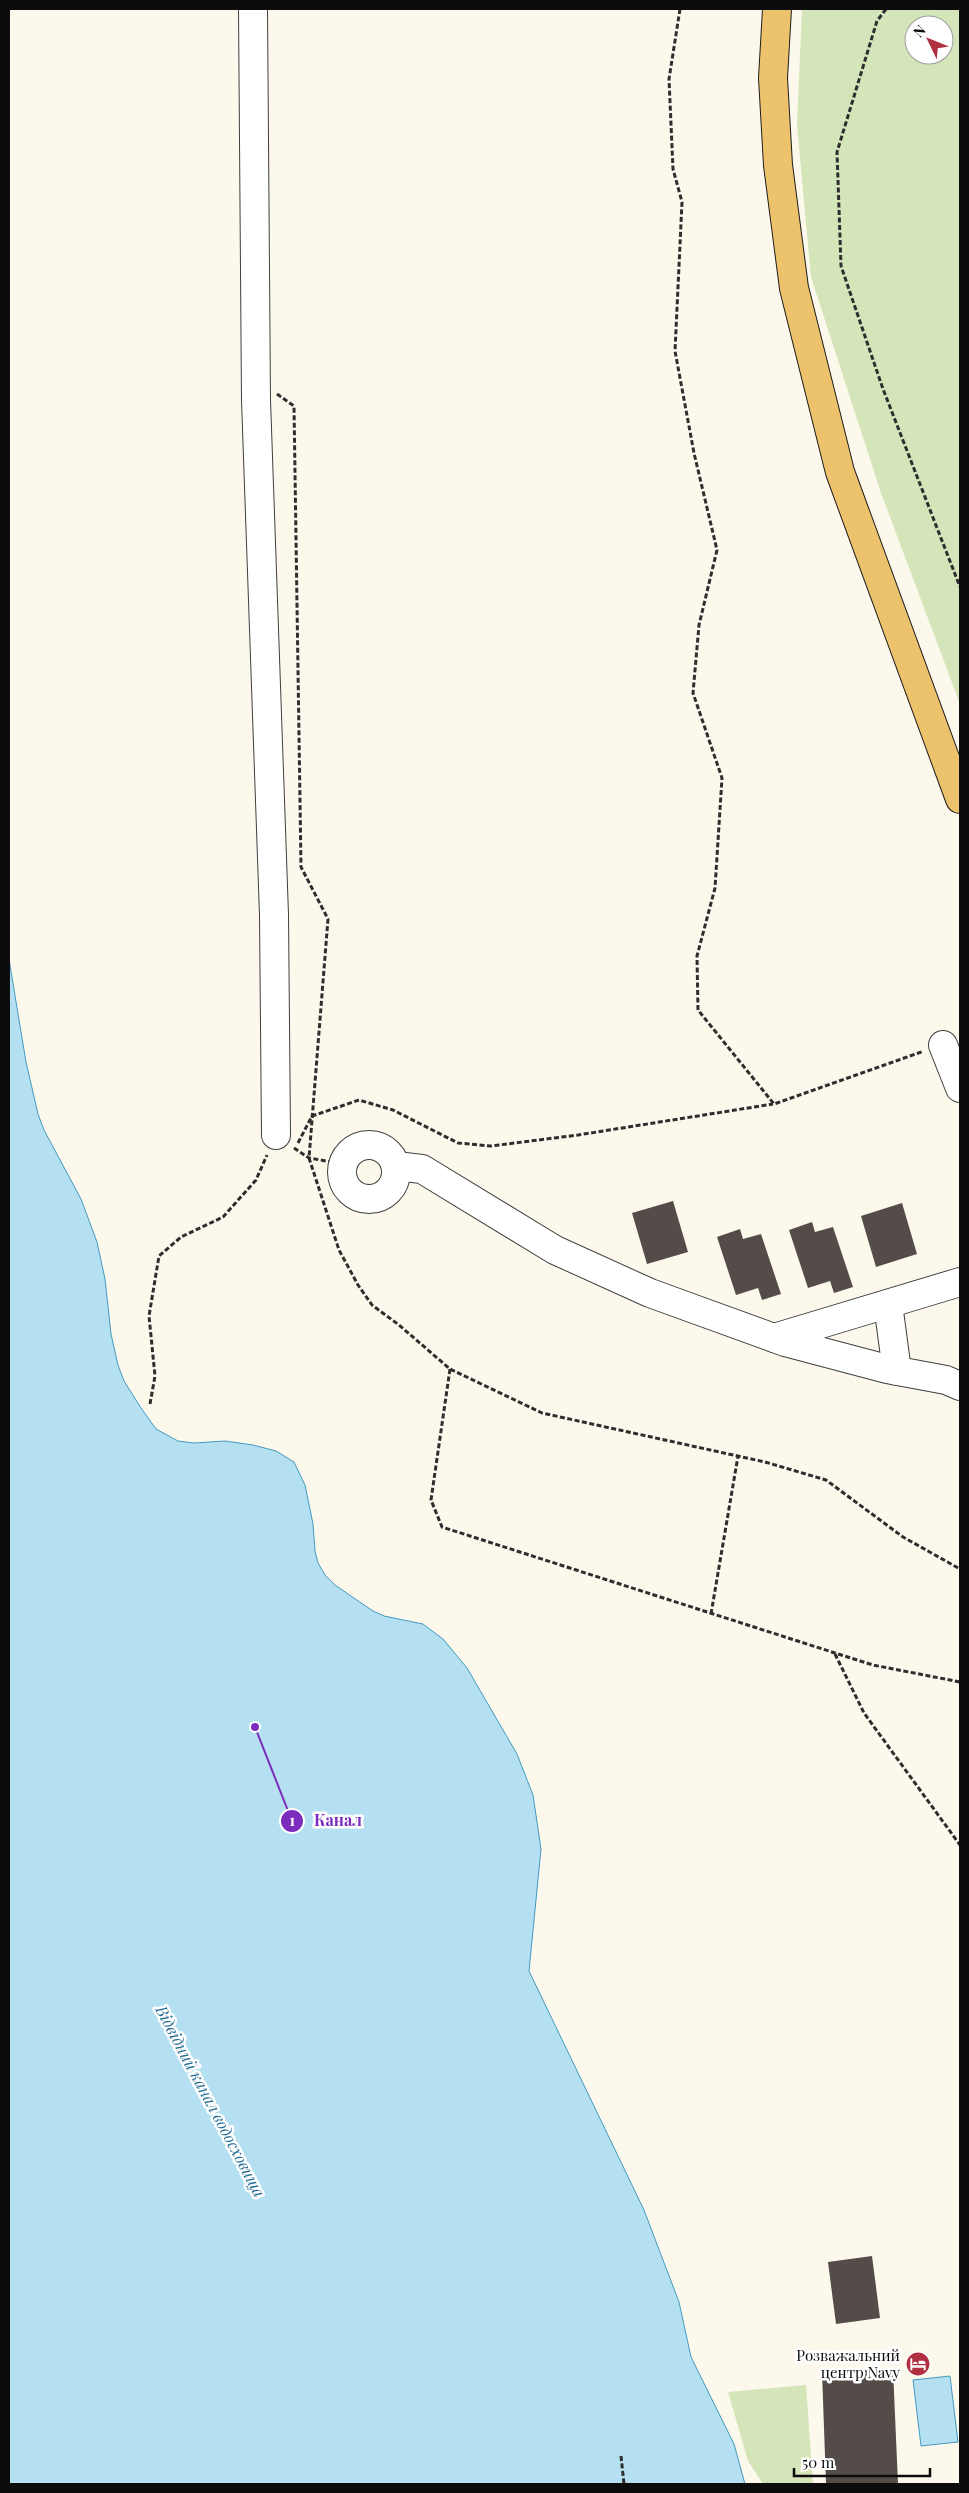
<svg xmlns="http://www.w3.org/2000/svg" width="969" height="2493" font-family="'Playfair Display',serif">
  <style>
    .green { fill: #d4e5b9; fill-rule: evenodd }
    .water { fill: #b5e0f1; stroke: #429ac1 }
    .building { fill: #534c49 }
    .lines { fill: none; stroke-linecap: round; stroke-linejoin: round }
    .minor-casing { stroke: #3f3f3f; stroke-width: 30 }
    .major-casing { stroke: #1d1d1d; stroke-width: 30 }
    .path { stroke: #2e2e2e; stroke-width: 3; stroke-dasharray: 5 2.5; stroke-linecap: butt }
    .minor { stroke: #fff; stroke-width: 28 }
    .major { stroke: #edc26c; stroke-width: 28 }
    .labels { text-anchor: middle; dominant-baseline: central; stroke-width: 5; stroke-linejoin: round; paint-order: stroke }
    .poi-label { font-size: 15px; fill: #0c0c0c; stroke: #fff; text-anchor: end }
    .water-label { font-size: 16px; font-style: italic; fill: #206b92; stroke: #fff }
    .leader { fill: none; stroke: #7b2cbf; stroke-width: 2 }
    .callout-dot { fill: #7b2cbf; stroke: #fff; stroke-width: 2 }
    .mark-label { font-size: 15px; text-anchor: middle; font-weight: bold; fill: #fff }
    .callout-label { font-size: 16px; text-anchor: middle; font-weight: bold; fill: #7b2cbf; stroke: #fff; stroke-width: 5; stroke-linejoin: round; paint-order: stroke }
  </style>
  <rect width="100%" height="100%" fill="#fdf8ec"/>
  <g class="green">
    <path d="M802,9H960V704L881,493L811,277L797,125ZM914,25H944V55H914Z"/>
    <polygon points="806,2385 813,2484 763,2484 748,2461 728,2392"/>
  </g>
  <g class="water">
    <polygon points="9,959 26,1062 38,1114 44,1130 81,1199 97,1242 105,1279 111,1334 118,1365 124,1381 141,1408 156,1429 178,1441 194,1443 225,1441 253,1445 276,1451 294,1462 305,1485 313,1524 315,1551 318,1563 325,1575 335,1585 373,1611 384,1616 423,1624 443,1639 467,1668 517,1754 533,1795 541,1849 529,1971 644,2210 679,2302 691,2357 734,2444 745,2484 9,2484"/>
    <polygon points="950,2376 958,2442 921,2446 913,2380"/>
  </g>
  <g class="building">
    <polygon points="673,1201 688,1252 647,1264 632,1213"/>
    <polygon points="902,1203 917,1254 876,1267 861,1216"/>
    <polygon points="812,1222 815,1232 833,1227 853,1287 834,1293 830,1281 808,1288 789,1230"/>
    <polygon points="740,1229 743,1239 761,1234 781,1294 762,1300 758,1288 736,1295 717,1237"/>
    <polygon points="872,2256 880,2318 836,2324 828,2262"/>
    <polygon points="893,2369 898,2484 826,2484 822,2372"/>
  </g>
  <g class="lines">
    <defs>
      <g id="minor">
        <polyline points="253,9 256,400 274,915 276,1135"/>
        <polyline points="943,1045 960,1088"/>
        <circle cx="369" cy="1172" r="27"/>
        <polyline points="396,1166 422,1169 555,1250 650,1293 785,1342 887,1369 946,1380 960,1386"/>
        <polyline points="888,1304 897,1371"/>
        <polyline points="774,1338 960,1282"/>
      </g>
      <polyline id="major" points="777,9 773,78 778,165 794,288 840,472 960,799"/>
    </defs>
    <use href="#minor" class="minor-casing"/>
    <use href="#major" class="major-casing"/>
    <g class="path">
      <polyline points="680,9 669,79 673,169 682,202 675,351 694,453 717,550 699,625 693,693 722,778 715,888 697,956 698,1010 774,1104 924,1051"/>
      <polyline points="886,9 877,21 837,152 841,266 883,389 960,587"/>
      <polyline points="277,394 294,406 301,867 328,919 309,1158 339,1250 358,1285 372,1305 399,1325 450,1369 542,1413 765,1462 826,1480 903,1537 960,1569"/>
      <polyline points="298,1143 312,1116 359,1100 393,1110 458,1143 491,1146 578,1135 773,1104"/>
      <polyline points="294,1148 309,1158 343,1164"/>
      <polyline points="450,1369 431,1500 442,1527 835,1653 873,1665 960,1682"/>
      <polyline points="150,1404 155,1376 149,1316 159,1256 181,1237 223,1217 256,1180 267,1155"/>
      <polyline points="711,1614 738,1456"/>
      <polyline points="835,1654 864,1713 960,1845"/>
      <polyline points="621,2456 624,2484"/>
    </g>
    <use href="#minor" class="minor"/>
    <use href="#major" class="major"/>
  </g>
  <defs>
    <symbol id="hotel-disc" viewBox="-11 -11 22 22"><circle r="9.5" fill="#b03041" stroke="#fff"/><path d="M-6-4.5h1.5V1H6V5H4.5V3h-9V5H-6ZM-4 0a1.8 1.8 0 1 1 3.6 0ZM.5 0V-2.5h3Q6-2.5 6 0Z" fill="#fff"/></symbol>
  </defs>
  <g fill-rule="evenodd">
    <use href="#hotel-disc" x="904" y="2350" width="28" height="28"/>
  </g>
  <g class="labels">
    <g class="poi-label">
      <text x="900" y="2355">Розважальний<tspan x="900" dy="17">центр Navy</tspan></text>
    </g>
    <g class="water-label">
      <text transform="translate(211 2101) rotate(62)">Відвідний канал водосховища</text>
    </g>
  </g>
  <path class="leader" d="M255 1727L292 1821"/>
  <g class="callout-dot">
    <circle cx="255" cy="1727" r="5"/>
    <circle cx="292" cy="1821" r="12"/>
  </g>
  <g class="mark-label">
    <text x="292" y="1826">1</text>
  </g>
  <g class="callout-label">
    <text x="338" y="1826">Канал</text>
  </g>
  <rect width="969" height="2493" fill="none" stroke="#0c0c0c" stroke-width="20"/>
  <g transform="translate(929 40) rotate(313)"><circle r="24" fill="#ffffff" stroke="#9e9e9e"/>
  <path d="M0-4L9 19L0 12L-9 19Z" fill="#b03041"/>
  <text y="-8" font-size="14" font-weight="bold" text-anchor="middle" fill="#0c0c0c">N</text>
  </g>
  <path d="M794 2468v8h136v-8" fill="none" stroke="#0c0c0c" stroke-width="2.5"/>
  <text x="802" y="2468" font-size="15" fill="#0c0c0c" stroke="#ffffff" stroke-width="4" paint-order="stroke">50 m</text>
</svg>
